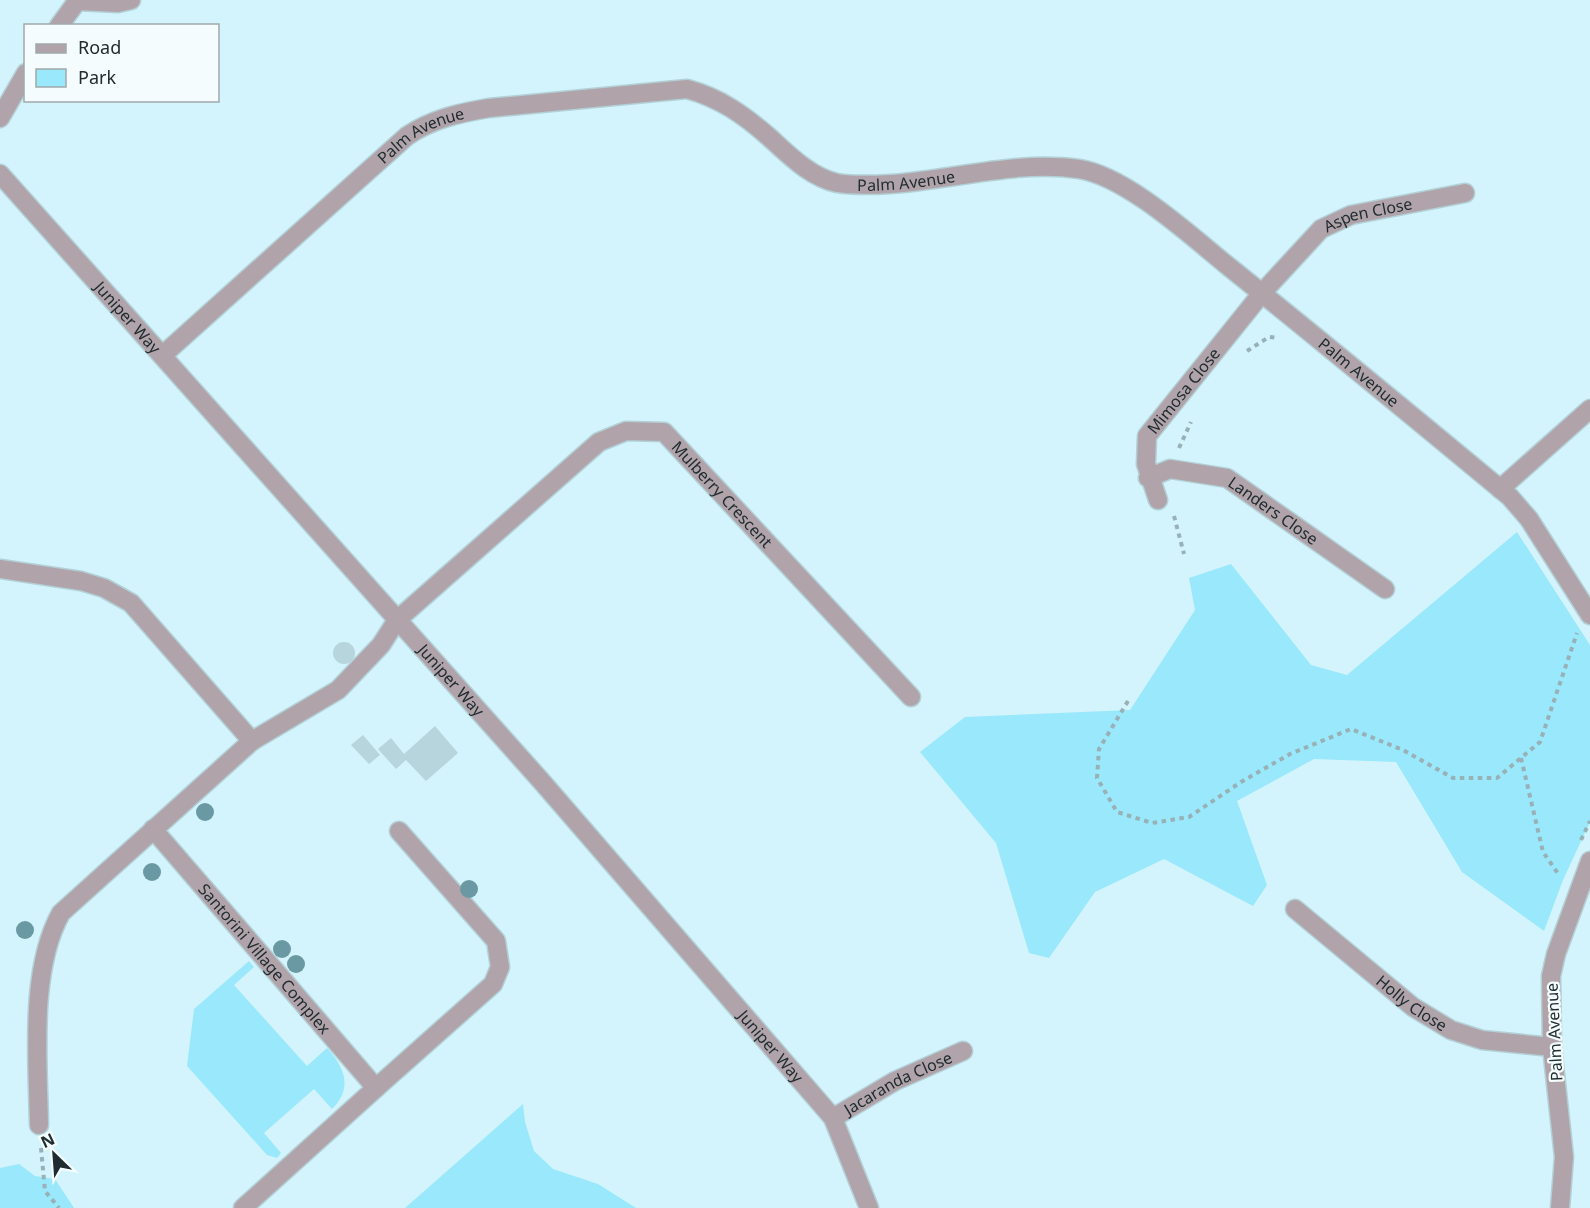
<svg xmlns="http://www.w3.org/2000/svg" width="1590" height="1208" font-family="'Noto Sans',sans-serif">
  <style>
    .green { fill: #9ae8fb }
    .building { fill: #b6d5dd }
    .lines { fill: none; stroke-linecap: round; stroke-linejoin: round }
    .minor-casing { stroke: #b3d0d7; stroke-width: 21 }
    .path { stroke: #97b1b7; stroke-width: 4; stroke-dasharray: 4.5 4.5; stroke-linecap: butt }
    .minor { stroke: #b0a4aa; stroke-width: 18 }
    .tree { fill: #6a99a3 }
    .labels { text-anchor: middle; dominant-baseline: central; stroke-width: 4.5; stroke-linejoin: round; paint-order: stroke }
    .street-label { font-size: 16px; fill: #202c2f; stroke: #f5fcfd }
  </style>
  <rect width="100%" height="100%" fill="#d3f4fc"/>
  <g class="green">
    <polygon points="1517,532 1590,645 1590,822 1563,880 1544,931 1462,872 1396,762 1314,759 1237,801 1267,885 1253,906 1164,859 1095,892 1049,958 1029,953 996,843 920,752 965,717 1130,710 1195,610 1189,578 1231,564 1311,665 1347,675"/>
    <path d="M249,961L254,967L234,985L307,1066L327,1048C345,1068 353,1088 332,1109L314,1089L264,1133L281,1153L277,1158L267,1155L187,1066L194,1009Z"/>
    <polygon points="523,1104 525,1122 534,1151 553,1169 598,1184 636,1208 405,1208"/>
    <polygon points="19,1164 35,1176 55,1179 74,1208 0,1208 0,1168"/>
  </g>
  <g class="building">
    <circle cx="344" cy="653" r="11"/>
    <polygon points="435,726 458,753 426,781 406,760 396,769 378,749 391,738 404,754"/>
    <polygon points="363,735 380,755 369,764 351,745"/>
  </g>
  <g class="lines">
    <defs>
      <g id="minor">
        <polyline points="77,1 118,3 131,0"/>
        <polyline points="59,26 78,0"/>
        <polyline points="0,118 26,73"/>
        <path id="s1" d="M0,174L543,783L833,1118L869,1208"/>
        <path id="s2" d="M164,354L407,136C432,119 459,113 489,108L687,89C720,98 744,115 769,137C789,155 810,177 837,183C854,186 874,185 891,184C952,180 1017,160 1079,169C1126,176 1191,236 1228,266C1323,342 1417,420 1510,497L1529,519L1590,615"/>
        <path id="s3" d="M1148,478L1170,469L1227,478L1385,589"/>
        <polyline points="1500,489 1590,409"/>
        <path id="s4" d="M1158,500L1146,464L1147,436L1262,293L1321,229L1351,215L1465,193"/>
        <polyline points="0,569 81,581 104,588 131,603 252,741"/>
        <path id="s5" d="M153,829L376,1088L243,1208"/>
        <path id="s6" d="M1295,909L1413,1007L1451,1030L1482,1040L1552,1047"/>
        <polyline points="376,1088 493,984 500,967 496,941 399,831"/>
        <path id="s7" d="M833,1118L895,1081L963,1051"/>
        <path id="s8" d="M39,1125C38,1061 29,970 61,913L252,741L338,690L381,645L397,620L599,442L626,431L664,432L911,697"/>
        <polyline points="1560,1208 1564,1157 1552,1047 1551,976 1556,954 1590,861"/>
      </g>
    </defs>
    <use href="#minor" class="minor-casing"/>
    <g class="path">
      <polyline points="1247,351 1269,337 1278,338"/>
      <polyline points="1179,448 1191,422"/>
      <polyline points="1174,516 1184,554"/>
      <polyline points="1128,701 1099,749 1097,778 1117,812 1152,823 1189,817 1241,782 1290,754 1351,729 1403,750 1453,778 1497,778 1540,742 1577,633"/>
      <polyline points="1521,758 1543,852 1559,875"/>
      <polyline points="1581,840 1590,821"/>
      <polyline points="41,1148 45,1191 59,1208"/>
    </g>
    <use href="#minor" class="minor"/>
  </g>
  <g class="tree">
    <circle cx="205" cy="812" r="9"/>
    <circle cx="152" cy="872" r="9"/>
    <circle cx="469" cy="889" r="9"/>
    <circle cx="25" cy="930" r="9"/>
    <circle cx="282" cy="949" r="9"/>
    <circle cx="296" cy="964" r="9"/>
  </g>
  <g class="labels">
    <g class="street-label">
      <text stroke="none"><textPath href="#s2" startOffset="339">Palm Avenue</textPath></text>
      <text stroke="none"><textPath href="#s2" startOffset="861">Palm Avenue</textPath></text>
      <text stroke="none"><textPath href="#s4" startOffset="386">Aspen Close</textPath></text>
      <text stroke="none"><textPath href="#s1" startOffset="192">Juniper Way</textPath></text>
      <text stroke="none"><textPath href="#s2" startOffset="1383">Palm Avenue</textPath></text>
      <text stroke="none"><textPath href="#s4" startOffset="124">Mimosa Close</textPath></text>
      <text stroke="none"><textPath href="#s8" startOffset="1086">Mulberry Crescent</textPath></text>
      <text stroke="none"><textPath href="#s3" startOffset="138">Landers Close</textPath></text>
      <text stroke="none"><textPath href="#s1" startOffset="678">Juniper Way</textPath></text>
      <text stroke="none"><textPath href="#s5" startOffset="171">Santorini Village Complex</textPath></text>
      <text stroke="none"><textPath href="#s6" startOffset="150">Holly Close</textPath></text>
      <text transform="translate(1554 1032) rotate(-93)">Palm Avenue</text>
      <text stroke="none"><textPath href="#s1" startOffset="1164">Juniper Way</textPath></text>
      <text stroke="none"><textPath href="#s7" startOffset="74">Jacaranda Close</textPath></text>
    </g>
  </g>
  <rect x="24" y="24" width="195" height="78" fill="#f5fcfd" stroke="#a0a9ab" stroke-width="1.5"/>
  <rect x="36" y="44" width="30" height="9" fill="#b0a4aa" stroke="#a0a9ab" stroke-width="1.5"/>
  <text x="78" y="54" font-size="18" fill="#202c2f">Road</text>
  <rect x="36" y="69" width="30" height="18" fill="#9ae8fb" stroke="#a0a9ab" stroke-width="1.5"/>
  <text x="78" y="84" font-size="18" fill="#202c2f">Park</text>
  <g transform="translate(54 1154) rotate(335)" stroke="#f5fcfd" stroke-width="4.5" paint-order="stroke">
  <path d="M0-4.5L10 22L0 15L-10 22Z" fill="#202c2f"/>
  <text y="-9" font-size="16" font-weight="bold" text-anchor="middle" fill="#202c2f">N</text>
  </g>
</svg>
